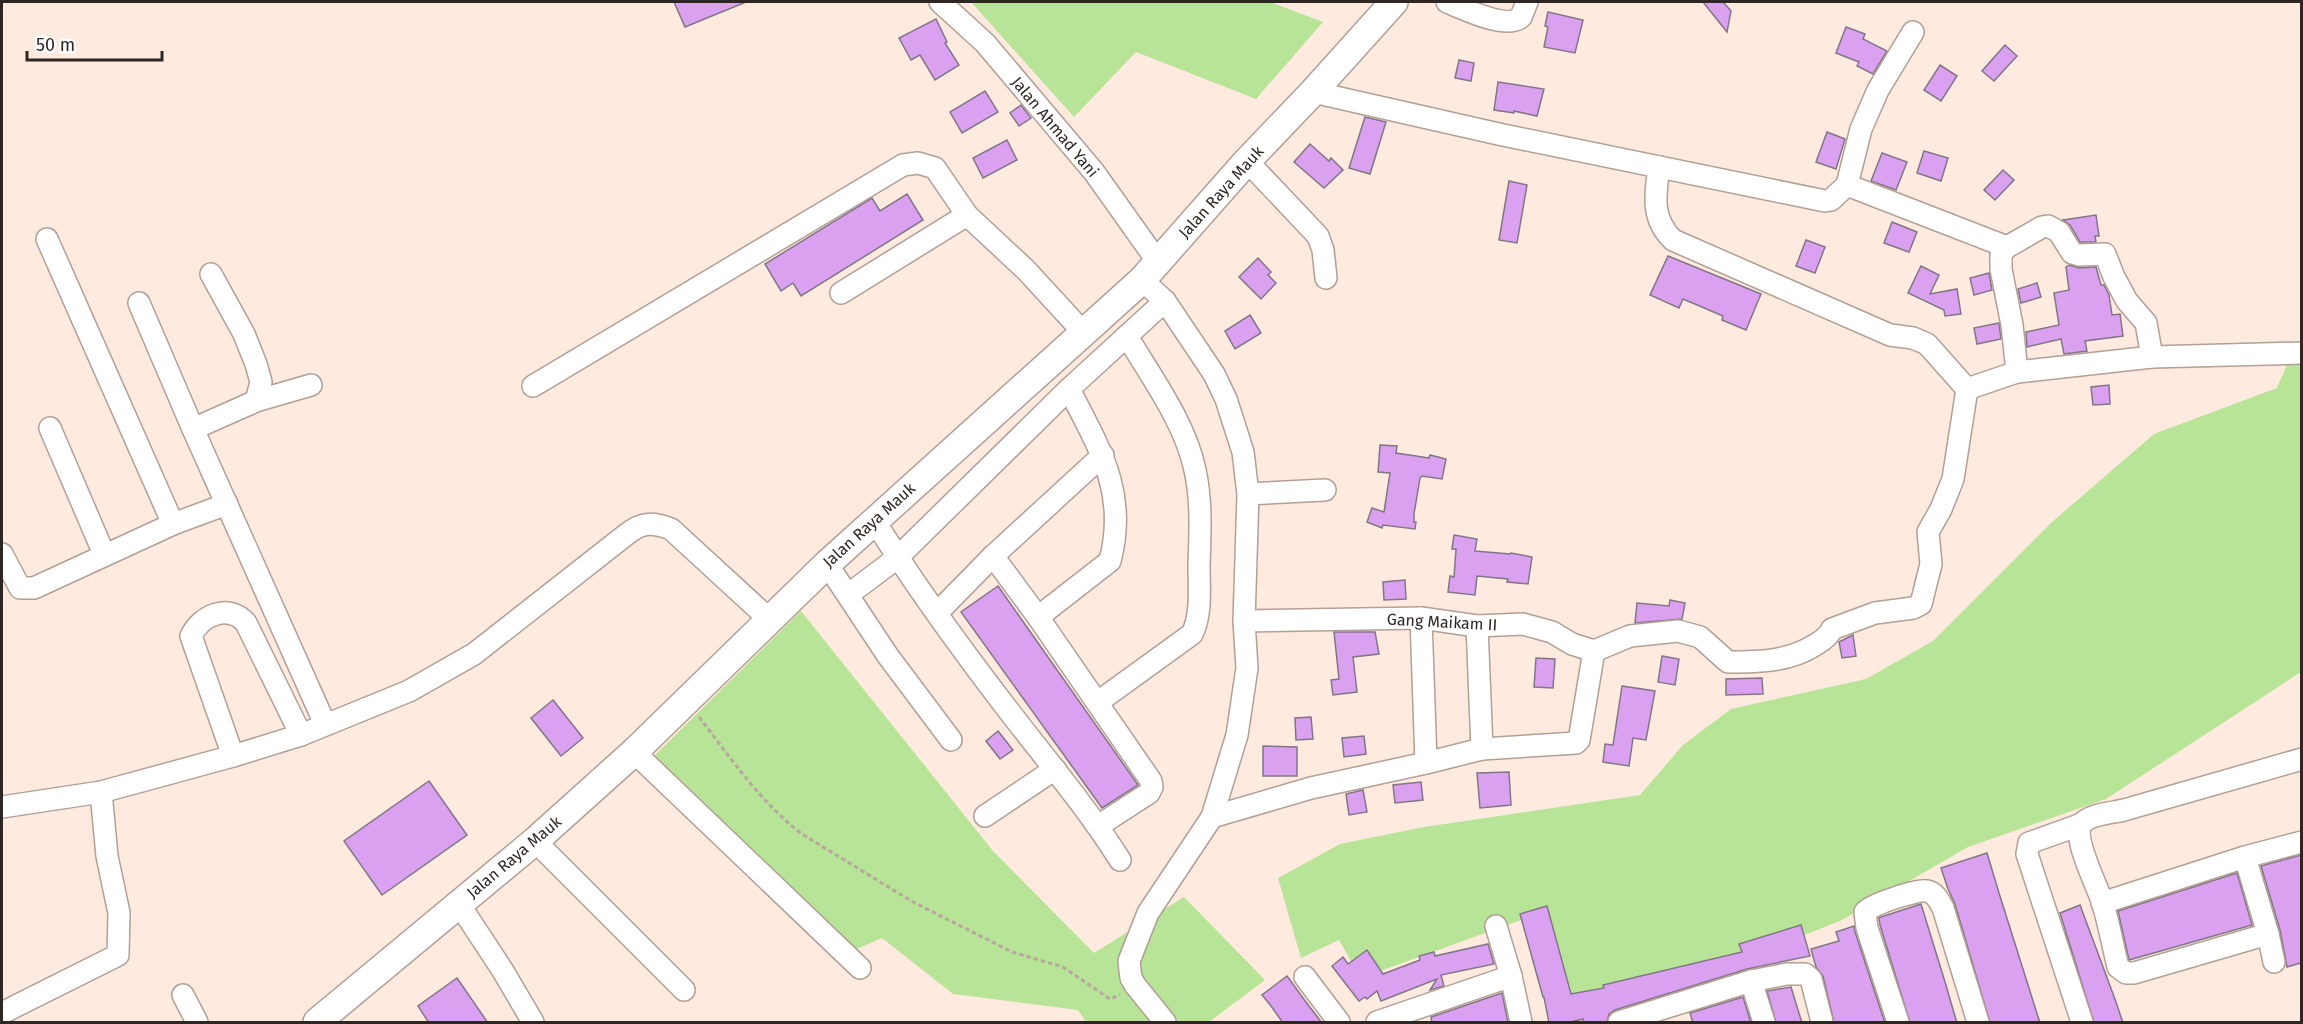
<svg xmlns="http://www.w3.org/2000/svg" width="2303" height="1024" font-family="'Fira Sans',sans-serif">
  <style>
    .green { fill: #b7e496 }
    .building { fill: #dba1f1; stroke: #817686; stroke-width: 1.5 }
    .lines { fill: none; stroke-linecap: round; stroke-linejoin: round }
    .minor-casing { stroke: #b29f95; stroke-width: 24 }
    .major-casing { stroke: #b29f95; stroke-width: 30 }
    .path { stroke: #b8a79f; stroke-width: 3; stroke-dasharray: 4.5 3; stroke-linecap: butt }
    .minor { stroke: #fff; stroke-width: 21 }
    .major { stroke: #fff; stroke-width: 27 }
    .labels { text-anchor: middle; dominant-baseline: central; stroke-width: 4.5; stroke-linejoin: round; paint-order: stroke }
    .street-label { font-size: 16px; fill: #2d2622; stroke: #fff }
  </style>
  <rect width="100%" height="100%" fill="#ffeadf"/>
  <g class="green">
    <polygon points="971,2 1270,2 1323,22 1256,99 1136,52 1074,117"/>
    <polygon points="2295,346 2301,346 2301,672 2106,799 1968,847 1842,920 1754,955 1570,1007 1535,915 1361,978 1339,940 1301,958 1278,878 1340,844 1424,827 1640,795 1683,745 1731,709 1866,679 1933,641 2052,522 2154,434 2277,388"/>
    <polygon points="801,611 993,851 1094,953 1184,897 1265,980 1209,1022 1086,1022 1078,1010 953,994 882,938 836,958 643,767"/>
  </g>
  <g class="building">
    <polygon points="674,2 746,2 685,27"/>
    <polygon points="1703,2 1723,2 1731,11 1727,32"/>
    <polygon points="1548,12 1583,20 1575,53 1544,47 1548,27 1545,26"/>
    <polygon points="936,19 947,42 945,43 959,65 935,80 920,55 911,60 899,38"/>
    <polygon points="1846,27 1865,34 1863,39 1887,51 1873,74 1857,66 1859,62 1836,53"/>
    <polygon points="2005,45 2017,56 1994,81 1982,71"/>
    <polygon points="1459,60 1474,63 1471,81 1455,78"/>
    <polygon points="1940,65 1957,76 1941,101 1924,90"/>
    <polygon points="1498,82 1544,89 1537,116 1514,111 1514,113 1494,110"/>
    <polygon points="985,91 998,112 962,133 950,112"/>
    <polygon points="1021,105 1031,118 1019,126 1010,113"/>
    <polygon points="1365,117 1386,122 1370,174 1349,168"/>
    <polygon points="1827,132 1845,139 1836,169 1816,162"/>
    <polygon points="1007,140 1017,160 983,178 973,158"/>
    <polygon points="1310,144 1329,161 1331,158 1343,170 1324,188 1294,162"/>
    <polygon points="1924,151 1948,158 1941,181 1917,173"/>
    <polygon points="1882,153 1907,162 1896,190 1871,181"/>
    <polygon points="2003,170 2014,180 1995,200 1984,190"/>
    <polygon points="1509,181 1527,185 1517,243 1499,240"/>
    <polygon points="907,194 923,220 801,296 793,283 781,291 765,264 872,198 880,211"/>
    <polygon points="2096,215 2099,236 2095,236 2096,242 2080,242 2070,225 2063,220"/>
    <polygon points="1892,222 1917,232 1909,252 1884,243"/>
    <polygon points="1806,240 1825,247 1815,273 1796,266"/>
    <polygon points="1668,256 1761,294 1746,330 1722,320 1723,316 1683,299 1679,308 1650,295"/>
    <polygon points="1258,258 1271,272 1268,275 1276,283 1261,299 1239,277"/>
    <polygon points="2069,265 2079,268 2096,267 2101,285 2104,285 2109,295 2112,315 2120,314 2123,336 2085,341 2087,351 2064,354 2061,339 2027,347 2026,332 2059,325 2054,293 2069,290 2066,267"/>
    <polygon points="1921,266 1939,275 1930,294 1957,289 1961,314 1945,316 1944,310 1908,293"/>
    <polygon points="1989,273 1992,290 1974,295 1970,278"/>
    <polygon points="2037,283 2041,297 2021,303 2018,289"/>
    <polygon points="1250,315 1261,333 1235,349 1225,331"/>
    <polygon points="1999,323 2001,339 1977,344 1974,328"/>
    <polygon points="2109,385 2110,404 2093,405 2091,387"/>
    <polygon points="1380,445 1397,446 1396,453 1429,458 1430,455 1446,459 1442,479 1422,476 1420,478 1414,514 1414,522 1416,522 1415,529 1383,525 1382,528 1367,522 1372,508 1384,512 1390,473 1378,472"/>
    <polygon points="1454,535 1477,539 1475,551 1510,554 1511,553 1532,557 1528,584 1507,582 1508,579 1477,576 1475,595 1448,592 1450,576 1454,577 1456,549 1452,549"/>
    <polygon points="1405,580 1406,599 1384,600 1383,582"/>
    <polygon points="998,586 1138,785 1102,808 961,612"/>
    <polygon points="1670,600 1685,603 1682,619 1635,623 1637,603 1669,606"/>
    <polygon points="1334,632 1375,632 1379,654 1353,657 1357,692 1333,695 1331,680 1339,679"/>
    <polygon points="1853,635 1856,656 1842,658 1839,642"/>
    <polygon points="1662,656 1679,659 1675,685 1658,682"/>
    <polygon points="1536,658 1555,659 1553,688 1534,687"/>
    <polygon points="1762,678 1763,694 1726,695 1726,679"/>
    <polygon points="1622,686 1655,691 1646,740 1633,738 1629,766 1603,762 1605,744 1613,745"/>
    <polygon points="553,700 583,738 561,756 531,718"/>
    <polygon points="1311,717 1313,739 1296,740 1295,718"/>
    <polygon points="998,731 1013,750 1000,759 986,741"/>
    <polygon points="1364,736 1366,754 1344,757 1342,738"/>
    <polygon points="1263,746 1297,747 1297,776 1263,776"/>
    <polygon points="1509,772 1511,805 1480,808 1477,773"/>
    <polygon points="429,781 467,835 382,895 344,841"/>
    <polygon points="1421,782 1423,800 1395,803 1393,785"/>
    <polygon points="1363,790 1367,812 1349,815 1346,794"/>
    <polygon points="1987,853 1999,893 2040,1023 1990,1023 1955,904 1948,889 1941,868"/>
    <polygon points="2301,855 2301,963 2287,967 2280,930 2261,866"/>
    <polygon points="2237,873 2252,925 2129,960 2118,911"/>
    <polygon points="1921,904 1945,982 1957,1023 1910,1023 1880,925 1879,918 1881,917"/>
    <polygon points="2080,905 2116,1002 2123,1023 2094,1023 2060,913"/>
    <polygon points="1547,906 1571,994 1604,988 1603,985 1742,952 1739,944 1801,925 1810,956 1747,969 1615,1010 1609,1014 1607,1023 1583,1023 1583,1019 1566,1023 1549,1023 1544,997 1543,997 1520,914"/>
    <polygon points="1854,926 1855,932 1885,1023 1834,1023 1823,976 1816,967 1811,949 1839,941 1836,932"/>
    <polygon points="1488,944 1494,964 1441,975 1444,986 1430,990 1437,979 1381,1001 1377,991 1367,999 1365,997 1359,1001 1332,966 1343,957 1348,964 1367,950 1383,974 1420,960 1419,956 1434,952 1435,956"/>
    <polygon points="1287,976 1303,998 1322,1023 1283,1023 1271,1006 1262,995"/>
    <polygon points="457,978 488,1023 429,1023 418,1006"/>
    <polygon points="1791,987 1802,1023 1776,1023 1767,991"/>
    <polygon points="1502,993 1508,1023 1432,1023 1431,1017"/>
    <polygon points="1743,997 1751,1023 1693,1023 1690,1013"/>
  </g>
  <g class="lines">
    <defs>
      <g id="minor">
        <polyline points="940,2 985,43 1094,172 1158,262"/>
        <path d="M1447,2C1464,9 1507,30 1521,17L1527,2"/>
        <polyline points="1313,92 1503,135 1825,201 1831,200 1847,185 1861,129 1878,90 1913,32"/>
        <polyline points="1247,161 1318,236 1323,250 1326,278"/>
        <path d="M1659,167C1655,195 1651,219 1673,240L1890,335L1913,338L1927,344L1967,389L2017,372L2152,357L2302,353"/>
        <polyline points="1847,185 2007,247"/>
        <polyline points="47,239 173,524"/>
        <polyline points="211,274 244,334 256,364 261,382 256,401"/>
        <polyline points="1142,280 1165,301 1214,374 1226,399 1243,452 1248,494 1244,621 1247,668 1237,735 1212,817 1148,913 1129,961 1131,978 1135,985 1165,1022"/>
        <polyline points="841,293 967,215"/>
        <polyline points="139,303 193,429 325,724"/>
        <polyline points="2017,372 2012,325 2001,269 2001,254 2007,247 2042,227 2048,226 2059,232 2072,253 2079,255 2105,254 2114,277 2127,301 2146,323 2152,357"/>
        <polyline points="533,386 903,165 918,163 935,168 967,215 1026,270 1083,332"/>
        <polyline points="50,428 104,554"/>
        <polyline points="193,429 256,401 311,385"/>
        <polyline points="1248,494 1325,490"/>
        <path d="M874,520C914,584 959,646 1005,706C1044,757 1086,806 1120,860"/>
        <polyline points="2,554 20,588 34,588 173,524 227,504"/>
        <polyline points="993,556 1038,617 1151,781 1152,787 1149,793 1098,826"/>
        <polyline points="827,564 888,656 951,740"/>
        <polyline points="849,594 897,558 1069,389 1165,301"/>
        <polyline points="937,613 993,556 1103,455"/>
        <path d="M1038,617L1110,561C1128,492 1099,448 1069,389"/>
        <polyline points="1421,618 1426,763 1482,749 1477,626"/>
        <path d="M1244,621L1421,618L1477,626L1523,624L1552,632L1572,644L1594,651L1630,636L1678,631L1700,637L1728,662C1758,662 1788,662 1815,645C1822,641 1829,636 1832,629L1875,613L1913,608L1921,604L1931,564L1928,532L1941,509L1953,479L1967,389"/>
        <path d="M1098,702L1192,634C1202,615 1199,586 1199,566C1200,534 1202,502 1195,470C1185,422 1151,377 1127,336"/>
        <polyline points="1482,749 1576,743 1579,740 1594,651"/>
        <polyline points="634,752 860,968"/>
        <path d="M233,756L191,636C201,615 229,603 246,623L301,735"/>
        <path d="M2,807L101,792L233,756L301,735L409,691L474,654L627,534C642,522 652,522 671,529L769,619"/>
        <polyline points="985,816 1055,769"/>
        <polyline points="1212,817 1311,788 1426,763"/>
        <polyline points="535,841 684,990"/>
        <polyline points="2245,857 2268,934 2274,962"/>
        <polyline points="2102,903 2245,857 2302,842"/>
        <polyline points="459,904 503,971 533,1022"/>
        <polyline points="1496,926 1511,976 1521,1022"/>
        <path d="M2268,934L2134,973H2126L2118,967C2113,946 2109,925 2103,904C2098,887 2073,840 2081,825C2088,814 2112,813 2124,810L2302,759"/>
        <polyline points="1305,977 1339,1022"/>
        <polyline points="1751,981 1787,974 1805,974 1811,979 1822,1022"/>
        <polyline points="183,995 197,1022"/>
        <polyline points="2,1013 118,955 119,913 107,856 101,792"/>
        <polyline points="1377,1022 1511,976"/>
        <polyline points="1619,1022 1751,981 1764,1022"/>
        <path d="M1898,1022L1867,928L1865,912C1869,905 1918,889 1927,891C1936,893 1939,901 1943,908L1978,1022"/>
        <polyline points="2082,1022 2027,854 2029,843 2082,824"/>
      </g>
      <polyline id="major" points="317,1022 535,841 634,752 827,564 1142,280 1247,161 1313,92 1394,2"/>
    </defs>
    <use href="#minor" class="minor-casing"/>
    <use href="#major" class="major-casing"/>
    <path class="path" d="M699,717C731,758 760,802 802,834L913,902L1012,952L1063,967L1110,999L1120,995"/>
    <use href="#minor" class="minor"/>
    <use href="#major" class="major"/>
  </g>
  <g class="labels">
    <g class="street-label">
      <text transform="translate(1055 127) rotate(50)">Jalan Ahmad Yani</text>
      <text transform="translate(1221 192) rotate(-48)">Jalan Raya Mauk</text>
      <text transform="translate(869 525) rotate(-42)">Jalan Raya Mauk</text>
      <text transform="translate(1442 622) rotate(3)">Gang Maikam II</text>
      <text transform="translate(514 857) rotate(-40)">Jalan Raya Mauk</text>
    </g>
  </g>
  <rect width="2303" height="1024" fill="none" stroke="#2d2622" stroke-width="6"/>
  <path d="M27 51v9h135v-9" fill="none" stroke="#2d2622" stroke-width="3"/>
  <text x="36" y="51" font-size="18" fill="#2d2622" stroke="#ffffff" stroke-width="4.5" paint-order="stroke">50 m</text>
</svg>
